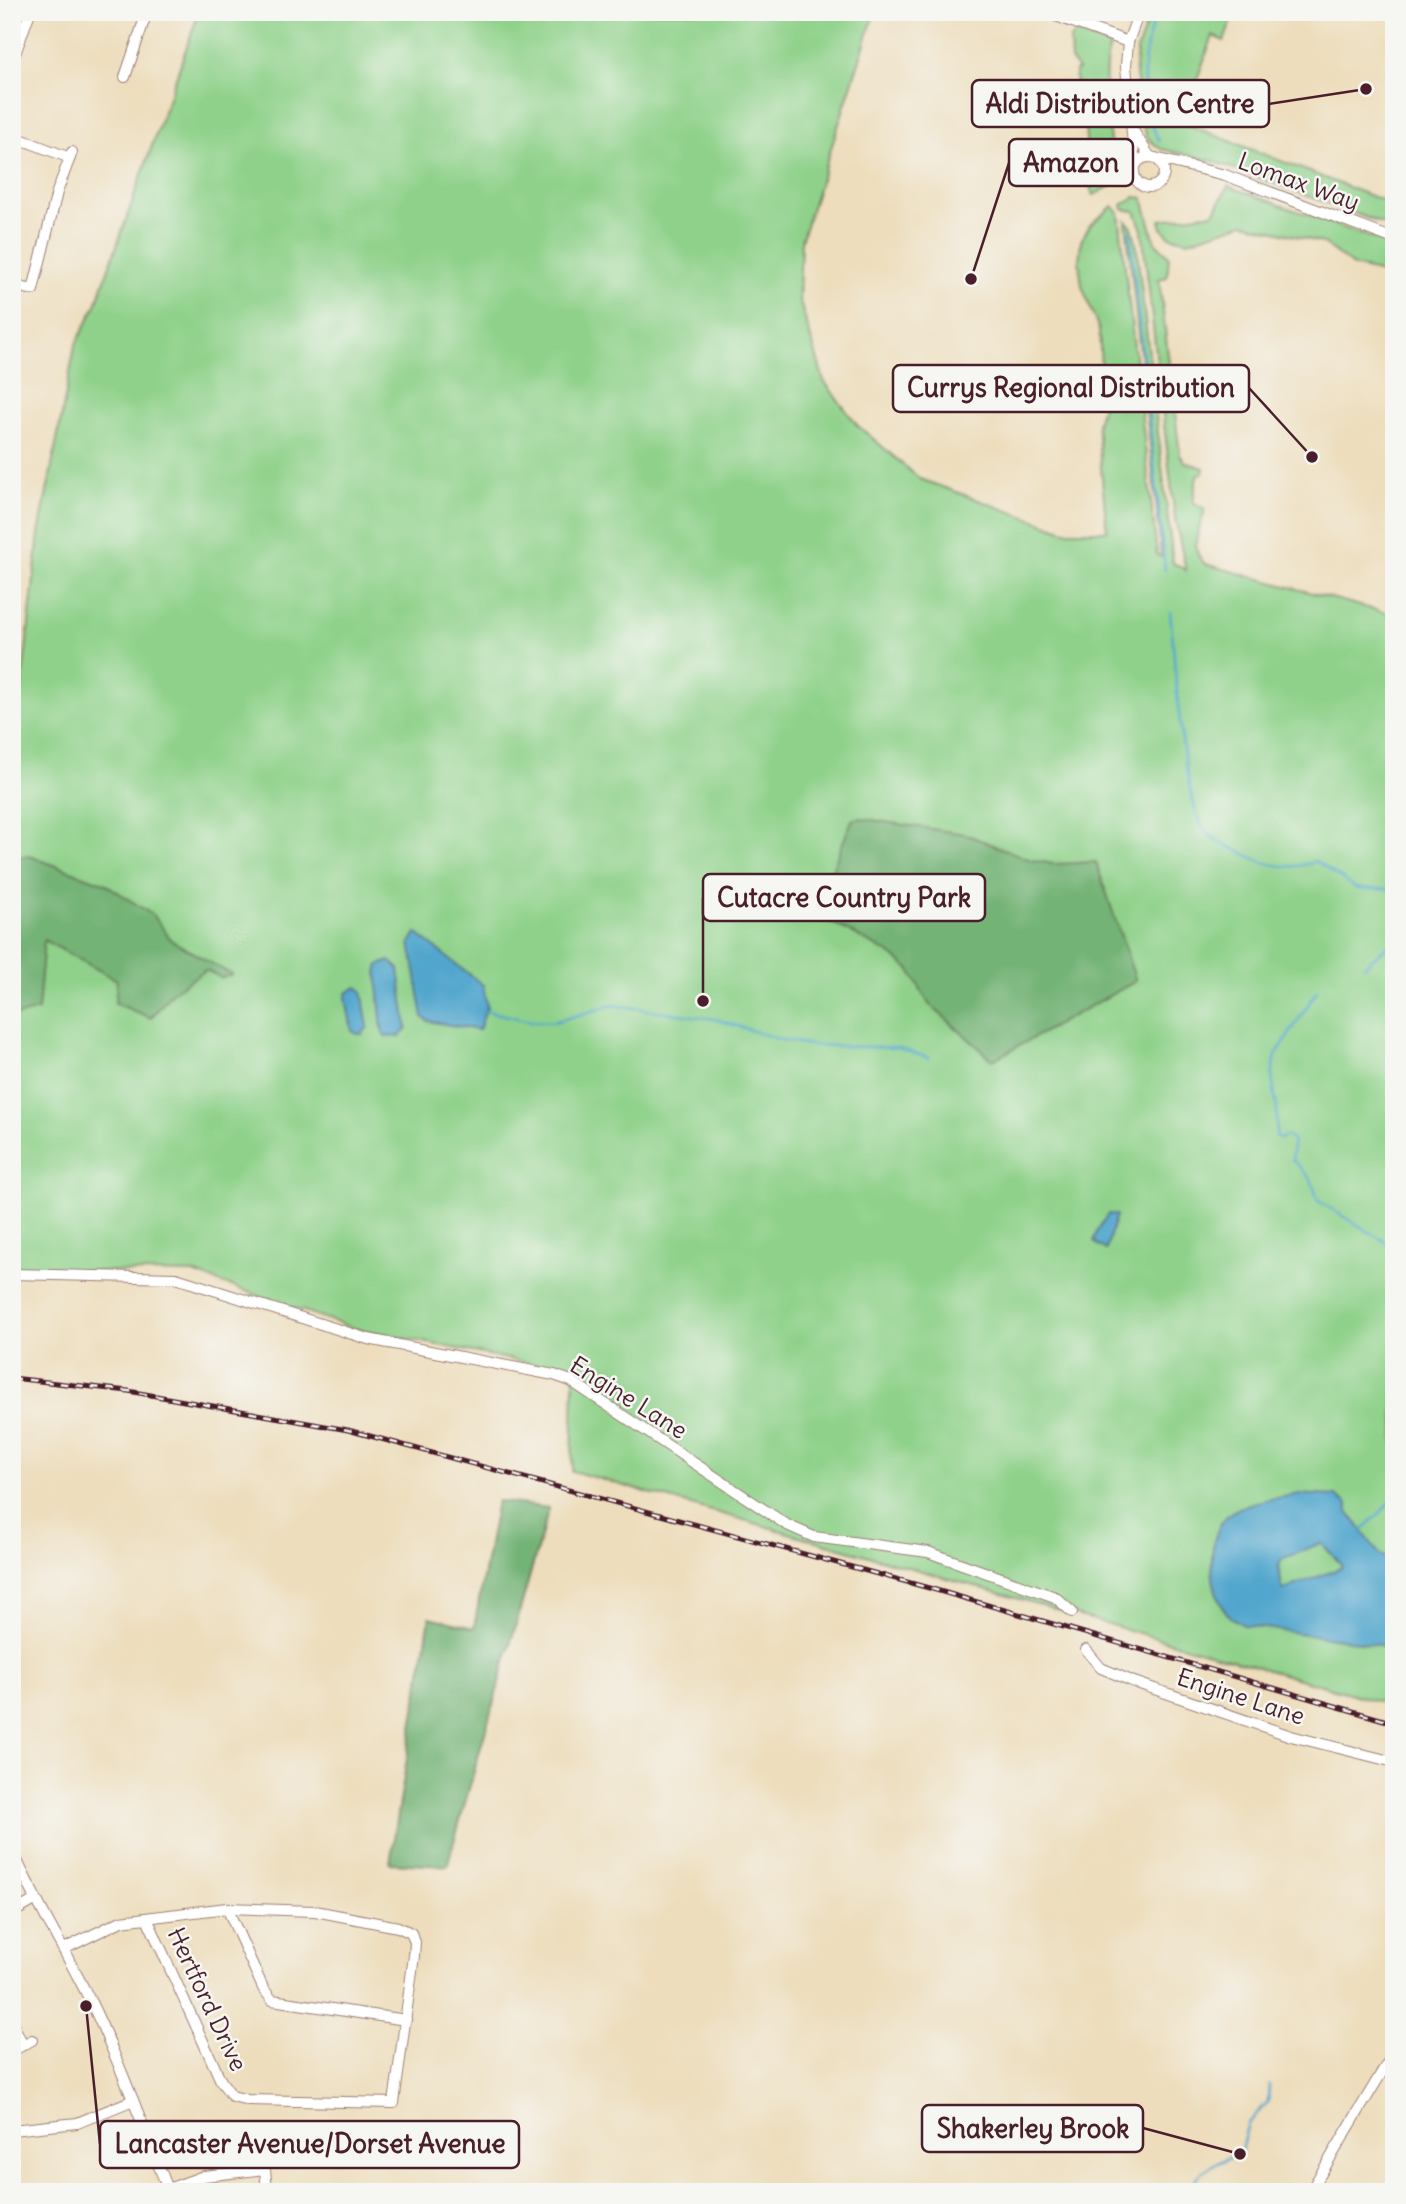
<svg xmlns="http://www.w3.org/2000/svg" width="1406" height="2204" font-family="Delius,sans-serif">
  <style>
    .green { fill: #8fd18a; stroke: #6c785a; stroke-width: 2 }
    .forest { fill: #73b376; stroke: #5e6950; stroke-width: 2 }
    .water { fill: #51a6cd; stroke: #4e627c; stroke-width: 2; fill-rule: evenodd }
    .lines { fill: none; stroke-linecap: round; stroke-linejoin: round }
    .stream { stroke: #51a6cd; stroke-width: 2.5 }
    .street-casing { stroke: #9c7e74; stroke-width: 12 }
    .street { stroke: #fff; stroke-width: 10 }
    .rail-casing { stroke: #4a1f2b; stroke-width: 5 }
    .rail { stroke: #f6f6f2; stroke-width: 2.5; stroke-dasharray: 8; stroke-linecap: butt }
    .labels { text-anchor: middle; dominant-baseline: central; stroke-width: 5; stroke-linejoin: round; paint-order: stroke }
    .street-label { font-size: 24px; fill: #4a1f2b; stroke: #f6f6f2 }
    .leader { fill: none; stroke: #4a1f2b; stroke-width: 2.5 }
    .callout-dot { fill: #4a1f2b; stroke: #f6f6f2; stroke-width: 2.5 }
    .callout { fill: #f6f6f2; stroke: #4a1f2b; stroke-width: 2.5 }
    .callout-label { font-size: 26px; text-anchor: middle; font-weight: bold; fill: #4a1f2b }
  </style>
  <rect width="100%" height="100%" fill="#f6f6f2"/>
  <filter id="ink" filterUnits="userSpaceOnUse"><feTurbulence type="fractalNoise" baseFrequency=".0143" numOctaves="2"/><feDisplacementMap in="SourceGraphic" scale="14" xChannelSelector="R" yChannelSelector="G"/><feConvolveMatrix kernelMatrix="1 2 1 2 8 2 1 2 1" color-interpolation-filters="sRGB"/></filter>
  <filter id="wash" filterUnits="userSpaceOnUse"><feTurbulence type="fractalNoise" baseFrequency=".00686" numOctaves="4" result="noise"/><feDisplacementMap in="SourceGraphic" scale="28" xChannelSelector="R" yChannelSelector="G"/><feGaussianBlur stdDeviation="1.57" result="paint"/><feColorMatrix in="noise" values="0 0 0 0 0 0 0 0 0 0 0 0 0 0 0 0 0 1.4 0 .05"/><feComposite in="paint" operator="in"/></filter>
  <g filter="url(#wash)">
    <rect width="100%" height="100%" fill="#edddbc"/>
    <g class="green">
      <path d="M199,12H875L801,241L799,299L824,381L857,425L920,479L1065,531H1107L1097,424L1103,402L1099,330L1082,286L1079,262L1081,241L1090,225L1113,206L1119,213L1157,555L1161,557L1159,529L1126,221L1132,227L1136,242L1173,563L1186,570L1175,519L1142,230L1135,211L1123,209L1122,205L1135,197L1143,198L1155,242L1169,256L1167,277L1159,279L1180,455L1185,462L1204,468L1203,473L1197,475L1193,502L1205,509C1200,528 1188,550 1205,564L1394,615V1706L572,1471L574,1376L558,1369L353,1328L193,1273L12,1270V733L22,686L39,534L75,346L96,305Z"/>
      <polygon points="1151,12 1179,12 1184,16 1186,12 1235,12 1224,41 1213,36 1181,122 1394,205 1394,228 1213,161 1161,149 1148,139 1143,127 1135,67 1137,50"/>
      <path d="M1077,33L1110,47C1099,74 1111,144 1114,175L1112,185L1094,195L1091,190L1085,128L1078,117L1075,71L1078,70L1071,60L1070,39Z"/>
      <polygon points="1228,186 1394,246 1394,276 1353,266 1323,243 1244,223 1188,241 1169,236 1162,228 1160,220 1214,213"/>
    </g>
    <g class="forest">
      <polygon points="859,818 965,834 1031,860 1054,864 1096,862 1136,981 993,1060 929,1004 910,970 889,953 825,919 820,907 822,895 852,820"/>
      <polygon points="29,856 104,883 154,916 171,940 232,975 221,978 206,970 172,992 151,1018 115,1003 117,980 44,940 38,1010 12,1017 13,858"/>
      <polygon points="497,1501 549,1508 447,1866 390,1863 430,1617 474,1628"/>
    </g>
    <g class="water">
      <polygon points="416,933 483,985 487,1006 479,1030 428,1021 423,1017 410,943"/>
      <polygon points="390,961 399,969 407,1029 399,1037 385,1036 382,1031 377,972 379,965"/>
      <polygon points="357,987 362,991 368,1027 362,1034 356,1034 352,1031 346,998 347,993"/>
      <polygon points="1108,1214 1116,1215 1106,1250 1094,1242 1097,1231"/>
      <path d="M1299,1494L1336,1496L1348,1504V1512L1380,1555L1394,1560V1647L1244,1625C1240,1622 1233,1620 1230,1616C1208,1596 1205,1537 1227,1516C1245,1500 1277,1499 1299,1494ZM1321,1543L1341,1564V1568L1283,1590L1278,1568L1282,1559Z"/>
    </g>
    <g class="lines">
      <g class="stream">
        <path d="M1157,12C1140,53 1138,100 1159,141"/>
        <polyline points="1130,230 1165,570"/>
        <path d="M1170,612C1175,656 1181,805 1207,833C1216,842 1233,848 1245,854C1267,866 1293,871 1316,861L1357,889H1394"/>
        <polyline points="1364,966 1394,940"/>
        <polyline points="1317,991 1276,1055 1272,1076 1277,1110 1276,1136 1281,1139 1287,1135 1293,1142 1292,1159 1311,1179 1318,1201 1394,1247"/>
        <polyline points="486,1011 531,1021 554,1022 613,1005 715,1019 782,1040 810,1045 898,1048 929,1058"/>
        <polyline points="1362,1531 1394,1499"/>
        <path d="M1188,2192C1199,2168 1217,2162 1240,2154L1248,2123L1268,2102L1269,2085"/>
      </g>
    </g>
  </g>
  <g filter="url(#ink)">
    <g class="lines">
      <defs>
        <g id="street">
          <polyline points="1045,12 1128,42"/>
          <polyline points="12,62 30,12"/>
          <polyline points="125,77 147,12"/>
          <polyline points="1134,132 1150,157"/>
          <polyline points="23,140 70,158"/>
          <circle cx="1149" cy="172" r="15"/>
          <polyline points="1155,158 1225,175 1394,239"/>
          <polyline points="1135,167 1126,66 1128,42 1139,12"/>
          <polyline points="12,285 33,290 57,192 72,152"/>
          <polyline points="12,1274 176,1278 368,1339 554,1375 571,1381 787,1525 814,1537 928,1552 1055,1597 1072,1612"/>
          <polyline points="1086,1650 1101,1668 1134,1682 1291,1736 1394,1762"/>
          <path d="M14,1854C39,1910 72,1961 98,2017C124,2074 146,2133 169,2192"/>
          <polyline points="227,1908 263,1988 272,2000 406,2020"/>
          <polyline points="12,1913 35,1900"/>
          <polyline points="64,1949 121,1921 227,1908 315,1911 398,1927 411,1933 415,1942 414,1956 394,2103 248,2100 232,2096 221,2081 147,1918"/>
          <polyline points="12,2022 23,2045"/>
          <polyline points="12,2051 32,2040"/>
          <polyline points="12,2130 77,2123 133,2100"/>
          <polyline points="168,2189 204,2176 265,2169 267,2192"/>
          <polyline points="1310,2192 1394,2052"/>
        </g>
      </defs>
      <use href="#street" class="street-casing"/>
      <use href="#street" class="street"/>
      <defs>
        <polyline id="rail" points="12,1378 128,1391 348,1430 929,1588 1394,1723"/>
      </defs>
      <use href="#rail" class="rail-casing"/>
      <use href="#rail" class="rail"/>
    </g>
  </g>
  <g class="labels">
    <g class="street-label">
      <text transform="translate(1299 181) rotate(20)">Lomax Way</text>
      <text transform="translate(629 1397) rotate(32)">Engine Lane</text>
      <text transform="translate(1241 1696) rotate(18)">Engine Lane</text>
      <text transform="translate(208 1999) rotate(65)">Hertford Drive</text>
    </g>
  </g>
  <path class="leader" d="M1366 89L1269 104M971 279L1009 163M1312 457L1249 388M703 1001L703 898M1240 2154L1143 2128M86 2006L100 2144"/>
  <g class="callout-dot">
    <circle cx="1366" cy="89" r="7"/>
    <circle cx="971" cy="279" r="7"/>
    <circle cx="1312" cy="457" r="7"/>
    <circle cx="703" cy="1001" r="7"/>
    <circle cx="1240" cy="2154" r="7"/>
    <circle cx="86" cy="2006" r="7"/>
  </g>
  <g class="callout">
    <rect x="972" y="80" width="297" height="47" rx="7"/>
    <rect x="1009" y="139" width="124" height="47" rx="7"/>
    <rect x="893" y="365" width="356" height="47" rx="7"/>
    <rect x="703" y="874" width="282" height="47" rx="7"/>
    <rect x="922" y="2105" width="221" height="47" rx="7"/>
    <rect x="100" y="2121" width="419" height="47" rx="7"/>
  </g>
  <g class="callout-label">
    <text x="1120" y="113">Aldi Distribution Centre</text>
    <text x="1071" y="172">Amazon</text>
    <text x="1071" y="397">Currys Regional Distribution</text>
    <text x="844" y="907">Cutacre Country Park</text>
    <text x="1033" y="2138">Shakerley Brook</text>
    <text x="310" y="2153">Lancaster Avenue/Dorset Avenue</text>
  </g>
  <rect width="1406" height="2204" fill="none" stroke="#f6f6f2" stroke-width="42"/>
</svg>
